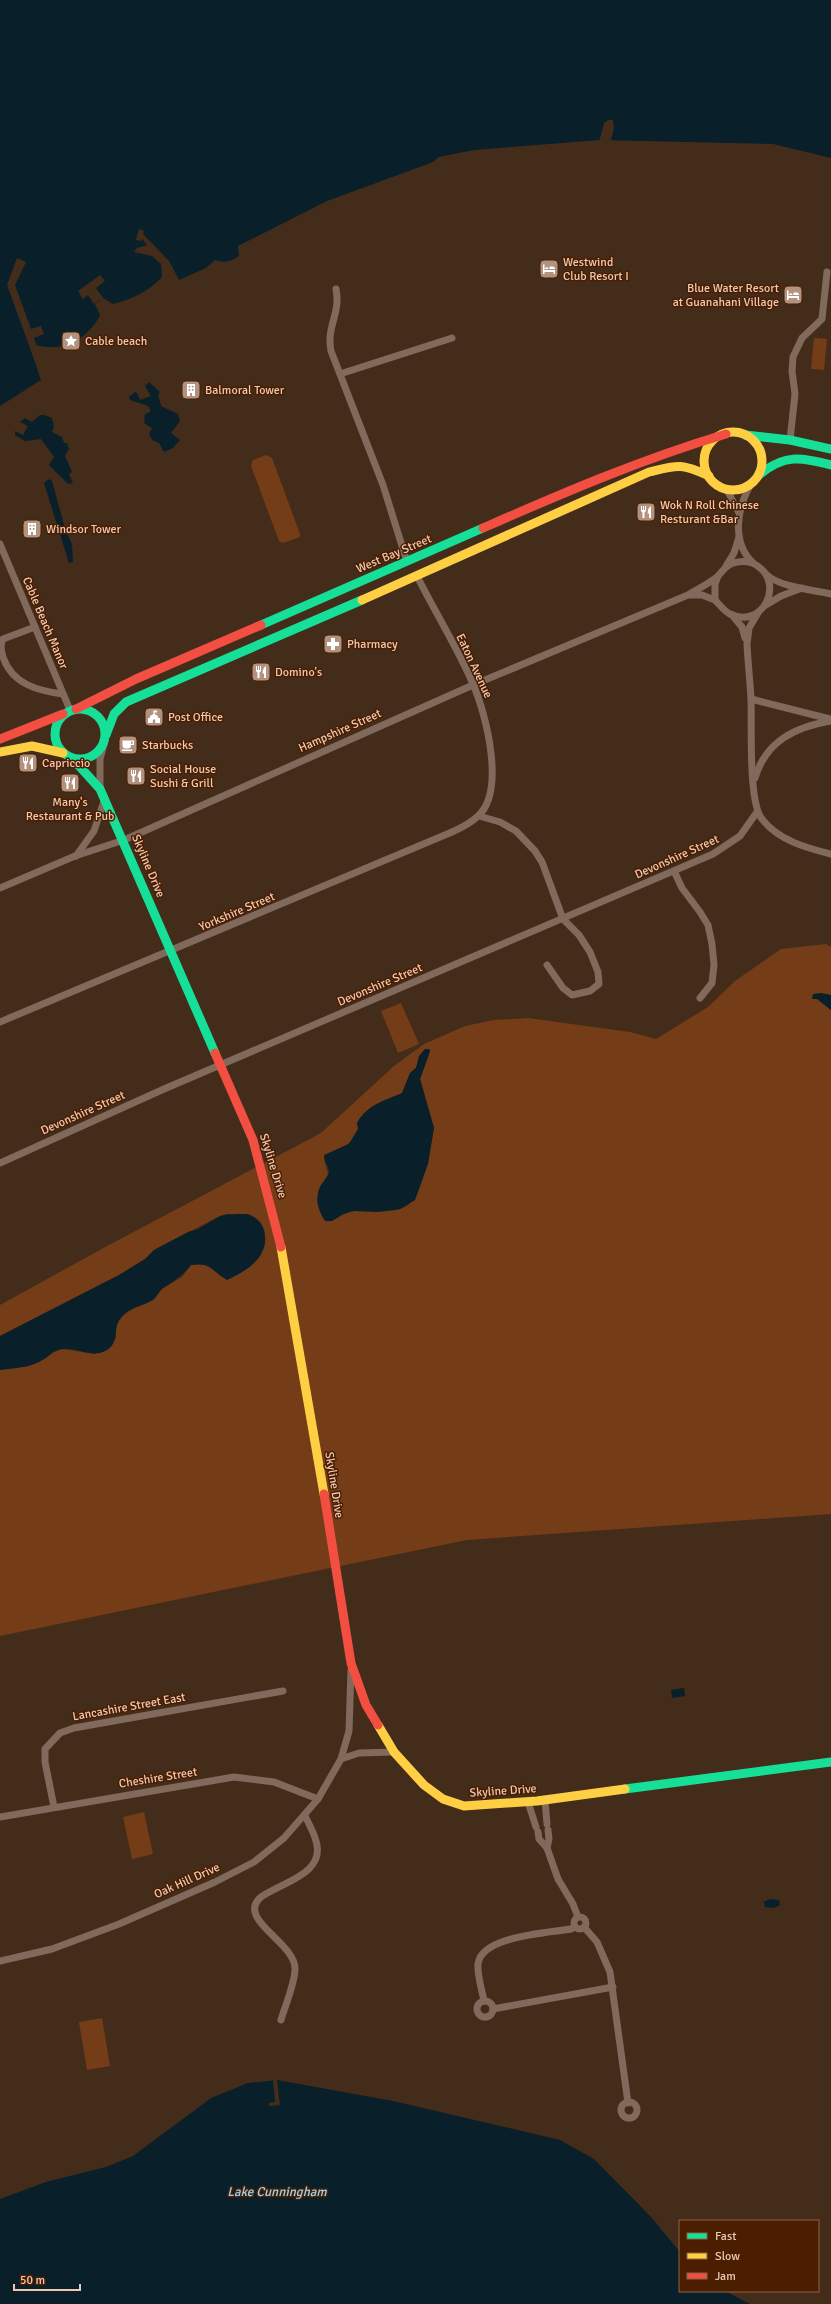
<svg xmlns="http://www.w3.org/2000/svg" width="831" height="2304" font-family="Signika,sans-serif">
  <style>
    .green { fill: #743c17; fill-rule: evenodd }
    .water { fill: #091f29 }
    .pier { fill: #442c1a }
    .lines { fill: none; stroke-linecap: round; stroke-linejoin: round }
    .street { stroke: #81695b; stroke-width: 7 }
    .fast { stroke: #16e098; stroke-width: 9 }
    .slow { stroke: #ffcf43; stroke-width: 9 }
    .jam { stroke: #f24e42; stroke-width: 9 }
    .labels { text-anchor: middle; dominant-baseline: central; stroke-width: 3; stroke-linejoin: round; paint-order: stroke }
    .poi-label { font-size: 12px; fill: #edc9b4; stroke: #4b1e00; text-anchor: start }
    .street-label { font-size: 12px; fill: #edc9b4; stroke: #4b1e00 }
    .water-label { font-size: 13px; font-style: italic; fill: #95d5f5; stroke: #4b1e00 }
  </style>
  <rect width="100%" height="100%" fill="#442c1a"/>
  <g class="green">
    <polygon points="814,338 827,339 824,370 811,369"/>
    <polygon points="266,455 272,458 300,534 300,537 283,543 279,541 251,466 253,460"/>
    <path d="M826,944L831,947V995L813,994L812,999H817L831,1010V1514L467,1540L0,1636V1370L29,1366L46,1358L53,1352L62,1349L95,1354L116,1338V1325L123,1316L132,1308L153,1299L162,1289L182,1277L191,1265L203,1263L212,1267L221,1276L255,1218L248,1214L220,1216L154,1250L145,1259L119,1275L0,1336V1305L107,1246L321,1133L394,1066L424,1044L465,1026L494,1020L528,1018L630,1032L656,1039L708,1007L735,981L781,949ZM425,1049L429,1055L420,1079L434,1128C429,1147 424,1199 405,1207C389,1215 369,1209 353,1211C343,1212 335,1223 325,1221L317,1202L320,1187L328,1174L324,1159C336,1145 349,1151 359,1129L357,1123C368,1104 384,1101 402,1094L410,1073L416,1068L420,1056Z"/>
    <polygon points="401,1003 419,1044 398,1053 381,1011"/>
    <polygon points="144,1812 153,1854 132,1859 123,1817"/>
    <polygon points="102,2018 110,2066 87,2070 79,2022"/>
  </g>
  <g class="water">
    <path d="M0,0H831V158L773,144L600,140L474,150L439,157L433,162L327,201L238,246L239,256C231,262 224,263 215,260L206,268L179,280L169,261L161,264L162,277C149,291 132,299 113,304L103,298L95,304L100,315C92,332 74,346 55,347C47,348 37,345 29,344L41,380L0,406Z"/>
    <polygon points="149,382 160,392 158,395 161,406 178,414 180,421 171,433 180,440 173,448 164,452 159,443 152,440 149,434 152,428 144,423 145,414 150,412 150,409 148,406 130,400 129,397 135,392 137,393 140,400 151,396 145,386"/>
    <polygon points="40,415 44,415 52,418 54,427 52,432 62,437 64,443 67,443 69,449 65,456 72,472 69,474 73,483 68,484 49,465 54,457 41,439 25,441 15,435 15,431 23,435 28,426 20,422 25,418 32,422"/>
    <polygon points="49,479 52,481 66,532 72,544 73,562 69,563 44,483"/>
    <polygon points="821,993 831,995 831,1010 817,999 812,999 813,994"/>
    <path d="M425,1049H429L430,1051L420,1079L434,1128L428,1164L415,1200L400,1209L378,1212L354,1211L343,1214L332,1221H325C318,1211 314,1197 321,1185C324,1181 329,1176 329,1171C328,1165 324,1161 324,1155L349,1144L358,1129L357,1123C368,1104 384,1101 402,1093L410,1073L416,1068L419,1056Z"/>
    <path d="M228,1214C234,1215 244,1213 250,1215C257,1218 262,1223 264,1230C271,1256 247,1271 227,1280C211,1271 212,1262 191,1265C182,1276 174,1281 163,1288C159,1291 157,1297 153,1300C143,1306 132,1307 123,1315C111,1327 121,1341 107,1350C92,1359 78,1347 63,1349C52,1350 48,1358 39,1362C27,1368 13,1368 0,1370V1336L119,1275L145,1259L154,1250L188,1232L198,1229L220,1216Z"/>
    <polygon points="684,1688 685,1696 672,1698 671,1690"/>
    <polygon points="770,1899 779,1900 780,1905 774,1908 765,1907 764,1902"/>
    <polygon points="277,2080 393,2101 560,2140 594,2159 651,2217 680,2252 680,2291 725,2291 750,2304 0,2304 0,2199 46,2182 106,2167 133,2156 211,2098 248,2083"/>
  </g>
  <g class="pier">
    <polygon points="608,120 613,120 614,128 610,144 599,142 604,123"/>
    <polygon points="139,229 144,231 143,234 169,261 180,282 178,281 168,263 161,264 152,256 134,252 137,248 147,245 142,239 141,241 136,240"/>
    <polygon points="17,258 26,262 15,285 31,329 41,326 44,334 34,338 37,347 32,347 42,381 7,285"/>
    <polygon points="100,275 105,281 96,288 103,298 94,304 88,295 83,299 78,291"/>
    <polygon points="273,2080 277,2080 280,2105 269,2106 269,2103 275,2102"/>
  </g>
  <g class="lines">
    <g class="street">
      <path d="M336,289C341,314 326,326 331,351L383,485L407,562"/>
      <polyline points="340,374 452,338"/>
      <polyline points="790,440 795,394 792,371 793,357 802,338 822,319 827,272"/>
      <path d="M751,484C737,508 731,542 753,563"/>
      <polyline points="727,490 739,513"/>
      <polyline points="0,544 70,710"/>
      <polyline points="726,566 734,553 739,537"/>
      <path d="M766,574C778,587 814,590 831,594"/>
      <polyline points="689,595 702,595 715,600"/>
      <polyline points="766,605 781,596 802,588"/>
      <path d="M758,613L749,628L747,644C748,663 750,681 751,699C752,724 748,802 762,819C778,840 806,848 831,854"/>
      <polyline points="732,615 742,627 745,638"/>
      <path d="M35,627L3,639C0,645 1,650 3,657C12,684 38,691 63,694"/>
      <polyline points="751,699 830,719"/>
      <path d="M755,778C766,741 795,727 831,721"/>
      <polyline points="100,789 100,759 104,744"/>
      <polyline points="479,816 500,822 516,831 535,851 542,862 563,919 579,935 590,952 598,972 599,984 590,991 572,995 563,988 547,965"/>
      <polyline points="76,856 94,831 105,798"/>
      <polyline points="674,871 682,888 700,912 708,925 712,944 714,965 712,983 700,998"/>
      <path d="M0,888L75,856L124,840L473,685L688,595C698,589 708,584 717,577C722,572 725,566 733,563C741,561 749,560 756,565C786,583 762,630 730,614C724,611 720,605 715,600V584L718,576"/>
      <path d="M0,1022L452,832C461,828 471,823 478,816C506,791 486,714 473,684C457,647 435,612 417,576"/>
      <polyline points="0,1163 164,1089 713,854 740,836 757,812"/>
      <polyline points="341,1759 359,1753 394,1752"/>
      <polyline points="545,1800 547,1824"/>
      <polyline points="528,1802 536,1827"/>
      <polyline points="54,1807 45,1762 45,1749 60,1733 74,1728 283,1691"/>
      <polyline points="0,1817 234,1777 274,1782 318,1799"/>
      <polyline points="538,1832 539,1839 547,1848 558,1879 573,1904 578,1917"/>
      <polyline points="547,1848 549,1839 548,1830"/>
      <circle cx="580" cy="1923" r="6"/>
      <polyline points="584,1927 597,1942 610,1972 628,2103"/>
      <polyline points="0,1961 52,1949 119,1924 215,1882 254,1862 284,1838 318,1799 341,1759 349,1731 351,1670"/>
      <path d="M484,2001C482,1990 477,1975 478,1964C481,1936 548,1933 571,1929L575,1927"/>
      <circle cx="485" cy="2009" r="8"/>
      <polyline points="493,2009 613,1987"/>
      <path d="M281,2020C285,2006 295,1983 295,1969C296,1943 235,1919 261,1897C282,1882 326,1874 316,1841C314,1833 309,1824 305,1816"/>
      <circle cx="629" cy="2110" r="8"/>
    </g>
    <g class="fast">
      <polyline points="745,435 790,440 831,449"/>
      <path d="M759,475C784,454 801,457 831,465"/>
      <polyline points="261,625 483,528"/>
      <circle cx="80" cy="734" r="25"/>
      <polyline points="106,735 114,714 126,702 362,600"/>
      <polyline points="72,758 100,789 215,1053"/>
      <polyline points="625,1789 831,1762"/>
    </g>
    <g class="slow">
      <circle cx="733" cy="461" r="29"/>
      <path d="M362,600L649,472C678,465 681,463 709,476"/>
      <polyline points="0,752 32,746 63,753"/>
      <polyline points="281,1247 324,1494"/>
      <polyline points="378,1725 394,1752 424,1785 443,1799 464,1806 537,1801 625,1789"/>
    </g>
    <g class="jam">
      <path d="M483,528C563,493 642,459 726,434"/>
      <polyline points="76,709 136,679 261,625"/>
      <polyline points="0,739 63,714"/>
      <polyline points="215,1053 253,1140 281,1247"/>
      <polyline points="324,1494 351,1663 366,1705 378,1725"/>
    </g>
  </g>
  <defs>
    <symbol id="hotel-square" viewBox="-11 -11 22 22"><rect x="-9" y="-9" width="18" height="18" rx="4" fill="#b2927e" stroke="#4b1e00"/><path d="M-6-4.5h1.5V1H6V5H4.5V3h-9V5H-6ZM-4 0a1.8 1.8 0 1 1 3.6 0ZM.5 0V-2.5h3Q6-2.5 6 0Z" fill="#fff"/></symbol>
    <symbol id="sight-square" viewBox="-11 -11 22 22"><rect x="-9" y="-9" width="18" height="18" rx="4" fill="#b2927e" stroke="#4b1e00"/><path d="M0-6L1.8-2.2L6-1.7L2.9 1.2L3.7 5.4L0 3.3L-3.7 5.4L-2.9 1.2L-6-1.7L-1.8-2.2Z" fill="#fff"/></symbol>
    <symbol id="building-square" viewBox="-11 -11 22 22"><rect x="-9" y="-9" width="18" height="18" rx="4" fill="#b2927e" stroke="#4b1e00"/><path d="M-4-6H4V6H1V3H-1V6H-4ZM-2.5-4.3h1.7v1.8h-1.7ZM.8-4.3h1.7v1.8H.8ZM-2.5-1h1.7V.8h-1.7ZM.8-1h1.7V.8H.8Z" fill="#fff"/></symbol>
    <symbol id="restaurant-square" viewBox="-11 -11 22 22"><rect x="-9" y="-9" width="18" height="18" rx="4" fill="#b2927e" stroke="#4b1e00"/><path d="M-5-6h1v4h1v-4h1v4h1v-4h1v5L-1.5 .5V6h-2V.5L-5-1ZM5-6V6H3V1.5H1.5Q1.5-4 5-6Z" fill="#fff"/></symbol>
    <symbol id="pharmacy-square" viewBox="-11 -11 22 22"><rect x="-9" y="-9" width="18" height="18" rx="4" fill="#b2927e" stroke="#4b1e00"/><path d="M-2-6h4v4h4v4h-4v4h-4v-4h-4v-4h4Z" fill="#fff"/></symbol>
    <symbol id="civic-square" viewBox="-11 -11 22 22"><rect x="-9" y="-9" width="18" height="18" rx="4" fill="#b2927e" stroke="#4b1e00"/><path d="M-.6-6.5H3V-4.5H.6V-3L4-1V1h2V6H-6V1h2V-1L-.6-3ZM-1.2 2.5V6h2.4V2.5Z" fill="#fff"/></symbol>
    <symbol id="cafe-square" viewBox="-11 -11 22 22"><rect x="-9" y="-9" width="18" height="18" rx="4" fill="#b2927e" stroke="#4b1e00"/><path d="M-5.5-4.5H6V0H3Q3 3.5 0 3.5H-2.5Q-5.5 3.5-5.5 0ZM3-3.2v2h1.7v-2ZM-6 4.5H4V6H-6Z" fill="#fff"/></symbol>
  </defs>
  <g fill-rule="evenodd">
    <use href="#hotel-square" x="538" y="258" width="22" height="22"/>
    <use href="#hotel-square" x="782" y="284" width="22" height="22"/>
    <use href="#sight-square" x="60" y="330" width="22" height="22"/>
    <use href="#building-square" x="180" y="379" width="22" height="22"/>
    <use href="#restaurant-square" x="635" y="501" width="22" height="22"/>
    <use href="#building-square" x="21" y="518" width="22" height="22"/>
    <use href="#pharmacy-square" x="322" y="633" width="22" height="22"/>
    <use href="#restaurant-square" x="250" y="661" width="22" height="22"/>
    <use href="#civic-square" x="143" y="706" width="22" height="22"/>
    <use href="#cafe-square" x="117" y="734" width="22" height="22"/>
    <use href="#restaurant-square" x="17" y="752" width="22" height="22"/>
    <use href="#restaurant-square" x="125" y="765" width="22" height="22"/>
    <use href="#restaurant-square" x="59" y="772" width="22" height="22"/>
  </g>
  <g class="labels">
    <g class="poi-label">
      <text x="563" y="262">Westwind<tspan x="563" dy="14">Club Resort I</tspan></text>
      <text x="779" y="288" text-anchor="end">Blue Water Resort<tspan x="779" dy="14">at Guanahani Village</tspan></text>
      <text x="85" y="341">Cable beach</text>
      <text x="205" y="390">Balmoral Tower</text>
      <text x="660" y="505">Wok N Roll Chinese<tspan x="660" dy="14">Resturant &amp;Bar</tspan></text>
      <text x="46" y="529">Windsor Tower</text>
      <text x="347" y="644">Pharmacy</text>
      <text x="275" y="672">Domino's</text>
      <text x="168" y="717">Post Office</text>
      <text x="142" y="745">Starbucks</text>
      <text x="42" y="763">Capriccio</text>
      <text x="150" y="769">Social House<tspan x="150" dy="14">Sushi &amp; Grill</tspan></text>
      <text x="70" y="802" text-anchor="middle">Many's<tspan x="70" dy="14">Restaurant &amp; Pub</tspan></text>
    </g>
    <g class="street-label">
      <text transform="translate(394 554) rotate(-23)">West Bay Street</text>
      <text transform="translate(45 623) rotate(67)">Cable Beach Manor</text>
      <text transform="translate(474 666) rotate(65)">Eaton Avenue</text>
      <text transform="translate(340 731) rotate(-24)">Hampshire Street</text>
      <text transform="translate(677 857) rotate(-24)">Devonshire Street</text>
      <text transform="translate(148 866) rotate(67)">Skyline Drive</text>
      <text transform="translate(237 912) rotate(-23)">Yorkshire Street</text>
      <text transform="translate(380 985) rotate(-23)">Devonshire Street</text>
      <text transform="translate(83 1113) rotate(-24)">Devonshire Street</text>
      <text transform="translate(273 1166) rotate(73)">Skyline Drive</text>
      <text transform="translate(334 1485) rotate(81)">Skyline Drive</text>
      <text transform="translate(129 1707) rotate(-10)">Lancashire Street East</text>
      <text transform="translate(158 1778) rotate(-9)">Cheshire Street</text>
      <text transform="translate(503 1791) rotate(-4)">Skyline Drive</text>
      <text transform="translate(187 1881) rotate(-24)">Oak Hill Drive</text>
    </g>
    <g class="water-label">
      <text x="277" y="2192">Lake Cunningham</text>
    </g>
  </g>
  <rect x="679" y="2220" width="140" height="72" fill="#4b1e00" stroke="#8c6248"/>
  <rect x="687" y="2233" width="20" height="6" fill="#16e098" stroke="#8c6248"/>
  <text x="715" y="2240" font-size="12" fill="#edc9b4">Fast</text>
  <rect x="687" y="2253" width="20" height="6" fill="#ffcf43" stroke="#8c6248"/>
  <text x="715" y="2260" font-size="12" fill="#edc9b4">Slow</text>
  <rect x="687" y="2273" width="20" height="6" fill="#f24e42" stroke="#8c6248"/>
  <text x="715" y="2280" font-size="12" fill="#edc9b4">Jam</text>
  <path d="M14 2284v6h66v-6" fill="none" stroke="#edc9b4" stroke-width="2"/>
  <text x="20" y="2284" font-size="12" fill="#edc9b4" stroke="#4b1e00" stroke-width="3" paint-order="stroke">50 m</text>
</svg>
